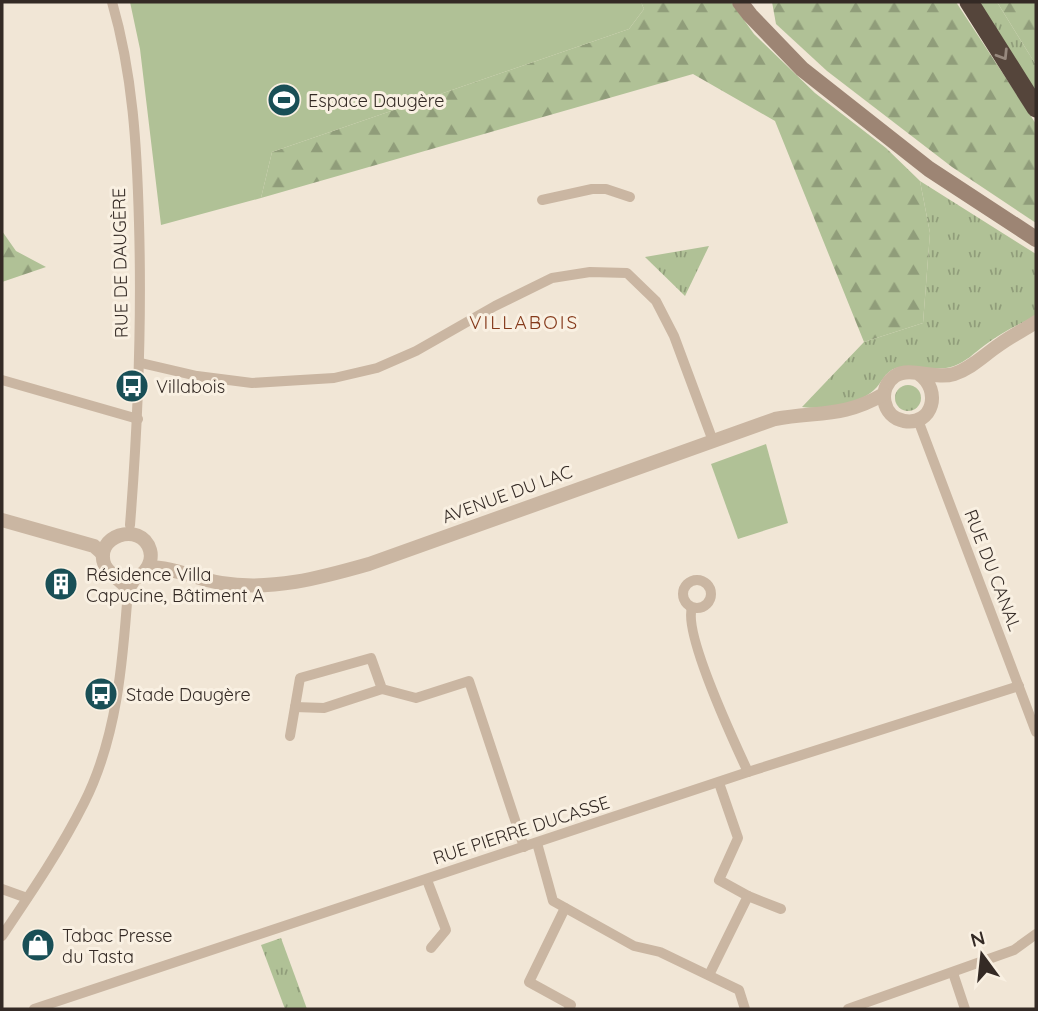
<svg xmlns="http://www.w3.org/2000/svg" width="1038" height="1011" font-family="Quicksand,sans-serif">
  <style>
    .grass { fill: url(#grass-tufts) }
    .forest { fill: url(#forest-firs) }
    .garden { fill: #b0c196 }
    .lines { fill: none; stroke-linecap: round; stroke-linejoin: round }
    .minor { stroke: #cab6a2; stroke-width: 10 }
    .tertiary { stroke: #cab6a2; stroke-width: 14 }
    .secondary { stroke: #9d8574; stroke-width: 16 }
    .motorway { stroke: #55453b; stroke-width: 19 }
    .oneway { stroke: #97897e }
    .labels { text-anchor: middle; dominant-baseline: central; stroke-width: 6; stroke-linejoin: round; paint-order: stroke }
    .poi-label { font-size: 18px; fill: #342a25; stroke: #f9f0e2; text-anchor: start }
    .street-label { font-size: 18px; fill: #342a25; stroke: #f9f0e2 }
    .neighbourhood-label { font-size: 19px; letter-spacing: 2px; fill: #853a1b; stroke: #f9f0e2 }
  </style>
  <defs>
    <pattern id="grass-tufts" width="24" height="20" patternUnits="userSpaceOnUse" patternTransform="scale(1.75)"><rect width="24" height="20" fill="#b0c196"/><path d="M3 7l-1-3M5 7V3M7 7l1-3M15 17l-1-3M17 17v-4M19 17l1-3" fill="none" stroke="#909d7a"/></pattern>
    <pattern id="forest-firs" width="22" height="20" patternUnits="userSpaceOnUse" patternTransform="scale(1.75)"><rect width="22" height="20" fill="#b0c196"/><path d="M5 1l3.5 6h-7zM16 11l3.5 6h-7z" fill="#909d7a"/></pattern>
  </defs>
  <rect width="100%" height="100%" fill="#f1e6d6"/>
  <g class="grass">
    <polygon points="979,2 997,2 1036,65 1036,92"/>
    <path d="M920,181L1036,254V316C1019,324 1000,333 985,345C974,353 967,361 954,366C933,373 914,362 896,368C884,372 882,383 874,390C860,404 821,410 802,407L864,342L923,323L930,233Z"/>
    <polygon points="709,246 685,296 645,257"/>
    <circle cx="908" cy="398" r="13"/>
    <polygon points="281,938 307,1009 285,1009 261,945"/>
  </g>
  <g class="forest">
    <polygon points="641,2 731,2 754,34 815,93 886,148 920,181 930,233 923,323 864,342 775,121 693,74 261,198 272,152 629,29 644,9"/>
    <polygon points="772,2 956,2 1036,124 1036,223 952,167 827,71 776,24"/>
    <polygon points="997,2 1036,2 1036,65"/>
    <polygon points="2,231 16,251 46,267 2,282"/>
  </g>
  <g class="garden">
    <polygon points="130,2 641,2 644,9 629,29 272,152 261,198 161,225 140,49"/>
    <polygon points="766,444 788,523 738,539 711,464"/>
  </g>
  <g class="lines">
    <g class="minor">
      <path d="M112,2C133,74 137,148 139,223C142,326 138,423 130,525"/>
      <polyline points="542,200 592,189 606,189 630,197"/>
      <polyline points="141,363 197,376 252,383 334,378 377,368 416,351 495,306 552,278 590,272 627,273 656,301 674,336 713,441"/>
      <polyline points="2,380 138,419"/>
      <polyline points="918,420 1036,732"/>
      <circle cx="697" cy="594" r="14"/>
      <path d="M692,608C683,633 735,744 748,772"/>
      <polyline points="295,707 324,708 382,689"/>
      <polyline points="290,736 300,678 371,658 382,689 416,698 469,681 524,847"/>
      <polyline points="537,843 553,901 634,946 660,952 739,990 745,1009"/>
      <polyline points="427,880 446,930 431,948"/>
      <polyline points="2,889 27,898"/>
      <polyline points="748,896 781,909"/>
      <polyline points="565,908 529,982 571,1005 569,1009"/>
      <path d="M2,936C31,893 61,849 84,803C117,738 123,661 128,589"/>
      <polyline points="953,973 965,1009"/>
      <polyline points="709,975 748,896 719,880 738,838 719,783"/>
      <polyline points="34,1009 748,772 1019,686"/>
      <polyline points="848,1009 1014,950 1036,934"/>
    </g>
    <g class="tertiary">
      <path d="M919,374C942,390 933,426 904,421C882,417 877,388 895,376C910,366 935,380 954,374C972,368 984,355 999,345C1011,336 1024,330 1036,322"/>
      <polyline points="2,520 94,546 103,554"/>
      <path d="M148,567C173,567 196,579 221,583C272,591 320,578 369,564L775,419C818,411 843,418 884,394"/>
      <path d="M120,579C130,580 139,579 145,571C150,565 152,557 150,550C141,520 92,536 105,566C110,575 121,580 128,589L135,578"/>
    </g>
    <polyline class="secondary" points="740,2 750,15 802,69 929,169 1036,239"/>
    <polyline class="motorway" points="969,2 1036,108"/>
  </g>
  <defs><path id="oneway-chevron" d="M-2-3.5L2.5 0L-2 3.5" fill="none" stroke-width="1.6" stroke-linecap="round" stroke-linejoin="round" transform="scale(1.75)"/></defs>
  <use class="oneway" href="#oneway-chevron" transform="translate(1003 55) rotate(58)"/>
  <defs>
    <symbol id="stadium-disc" viewBox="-11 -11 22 22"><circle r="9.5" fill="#194f56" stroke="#f9f0e2"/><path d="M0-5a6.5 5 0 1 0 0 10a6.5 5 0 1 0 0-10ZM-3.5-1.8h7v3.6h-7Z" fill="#fff"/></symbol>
    <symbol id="bus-disc" viewBox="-11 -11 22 22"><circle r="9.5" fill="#194f56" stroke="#f9f0e2"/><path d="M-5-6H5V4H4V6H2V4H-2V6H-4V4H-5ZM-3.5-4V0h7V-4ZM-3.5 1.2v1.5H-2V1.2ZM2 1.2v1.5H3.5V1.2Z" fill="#fff"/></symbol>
    <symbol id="building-disc" viewBox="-11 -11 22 22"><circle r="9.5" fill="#194f56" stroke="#f9f0e2"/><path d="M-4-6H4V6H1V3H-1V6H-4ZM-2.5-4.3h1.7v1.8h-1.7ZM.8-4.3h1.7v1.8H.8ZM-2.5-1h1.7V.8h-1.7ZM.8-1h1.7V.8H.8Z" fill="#fff"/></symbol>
    <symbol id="shop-disc" viewBox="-11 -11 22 22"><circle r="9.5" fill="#194f56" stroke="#f9f0e2"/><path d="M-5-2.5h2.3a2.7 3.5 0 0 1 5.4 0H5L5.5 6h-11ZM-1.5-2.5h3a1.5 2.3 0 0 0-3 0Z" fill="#fff"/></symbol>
  </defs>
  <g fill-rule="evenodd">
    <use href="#stadium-disc" x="265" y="81" width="38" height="38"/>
    <use href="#bus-disc" x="113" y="367" width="38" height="38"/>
    <use href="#building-disc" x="42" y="565" width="38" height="38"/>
    <use href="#bus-disc" x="82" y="675" width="38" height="38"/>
    <use href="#shop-disc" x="19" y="926" width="38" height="38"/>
  </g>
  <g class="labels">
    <g class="poi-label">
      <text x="308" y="100">Espace Daugère</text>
      <text x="156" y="386">Villabois</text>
      <text x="86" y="574">Résidence Villa<tspan x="86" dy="21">Capucine, Bâtiment A</tspan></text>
      <text x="126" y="694">Stade Daugère</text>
      <text x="62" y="935">Tabac Presse<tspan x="62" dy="21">du Tasta</tspan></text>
    </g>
    <g class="street-label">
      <text transform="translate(120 263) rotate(-91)">RUE DE DAUGÈRE</text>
      <text transform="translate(507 494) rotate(-20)">AVENUE DU LAC</text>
      <text transform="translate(993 570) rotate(69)">RUE DU CANAL</text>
      <text transform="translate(521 830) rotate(-18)">RUE PIERRE DUCASSE</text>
    </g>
    <g class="neighbourhood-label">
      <text x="524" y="322">VILLABOIS</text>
    </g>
  </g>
  <rect width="1038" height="1011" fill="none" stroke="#342a25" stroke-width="7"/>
  <g transform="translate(982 955) rotate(345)" stroke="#f9f0e2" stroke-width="5" paint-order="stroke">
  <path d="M0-5L12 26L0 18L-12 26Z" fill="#342a25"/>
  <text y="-10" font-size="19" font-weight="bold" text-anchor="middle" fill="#342a25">N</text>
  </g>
</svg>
